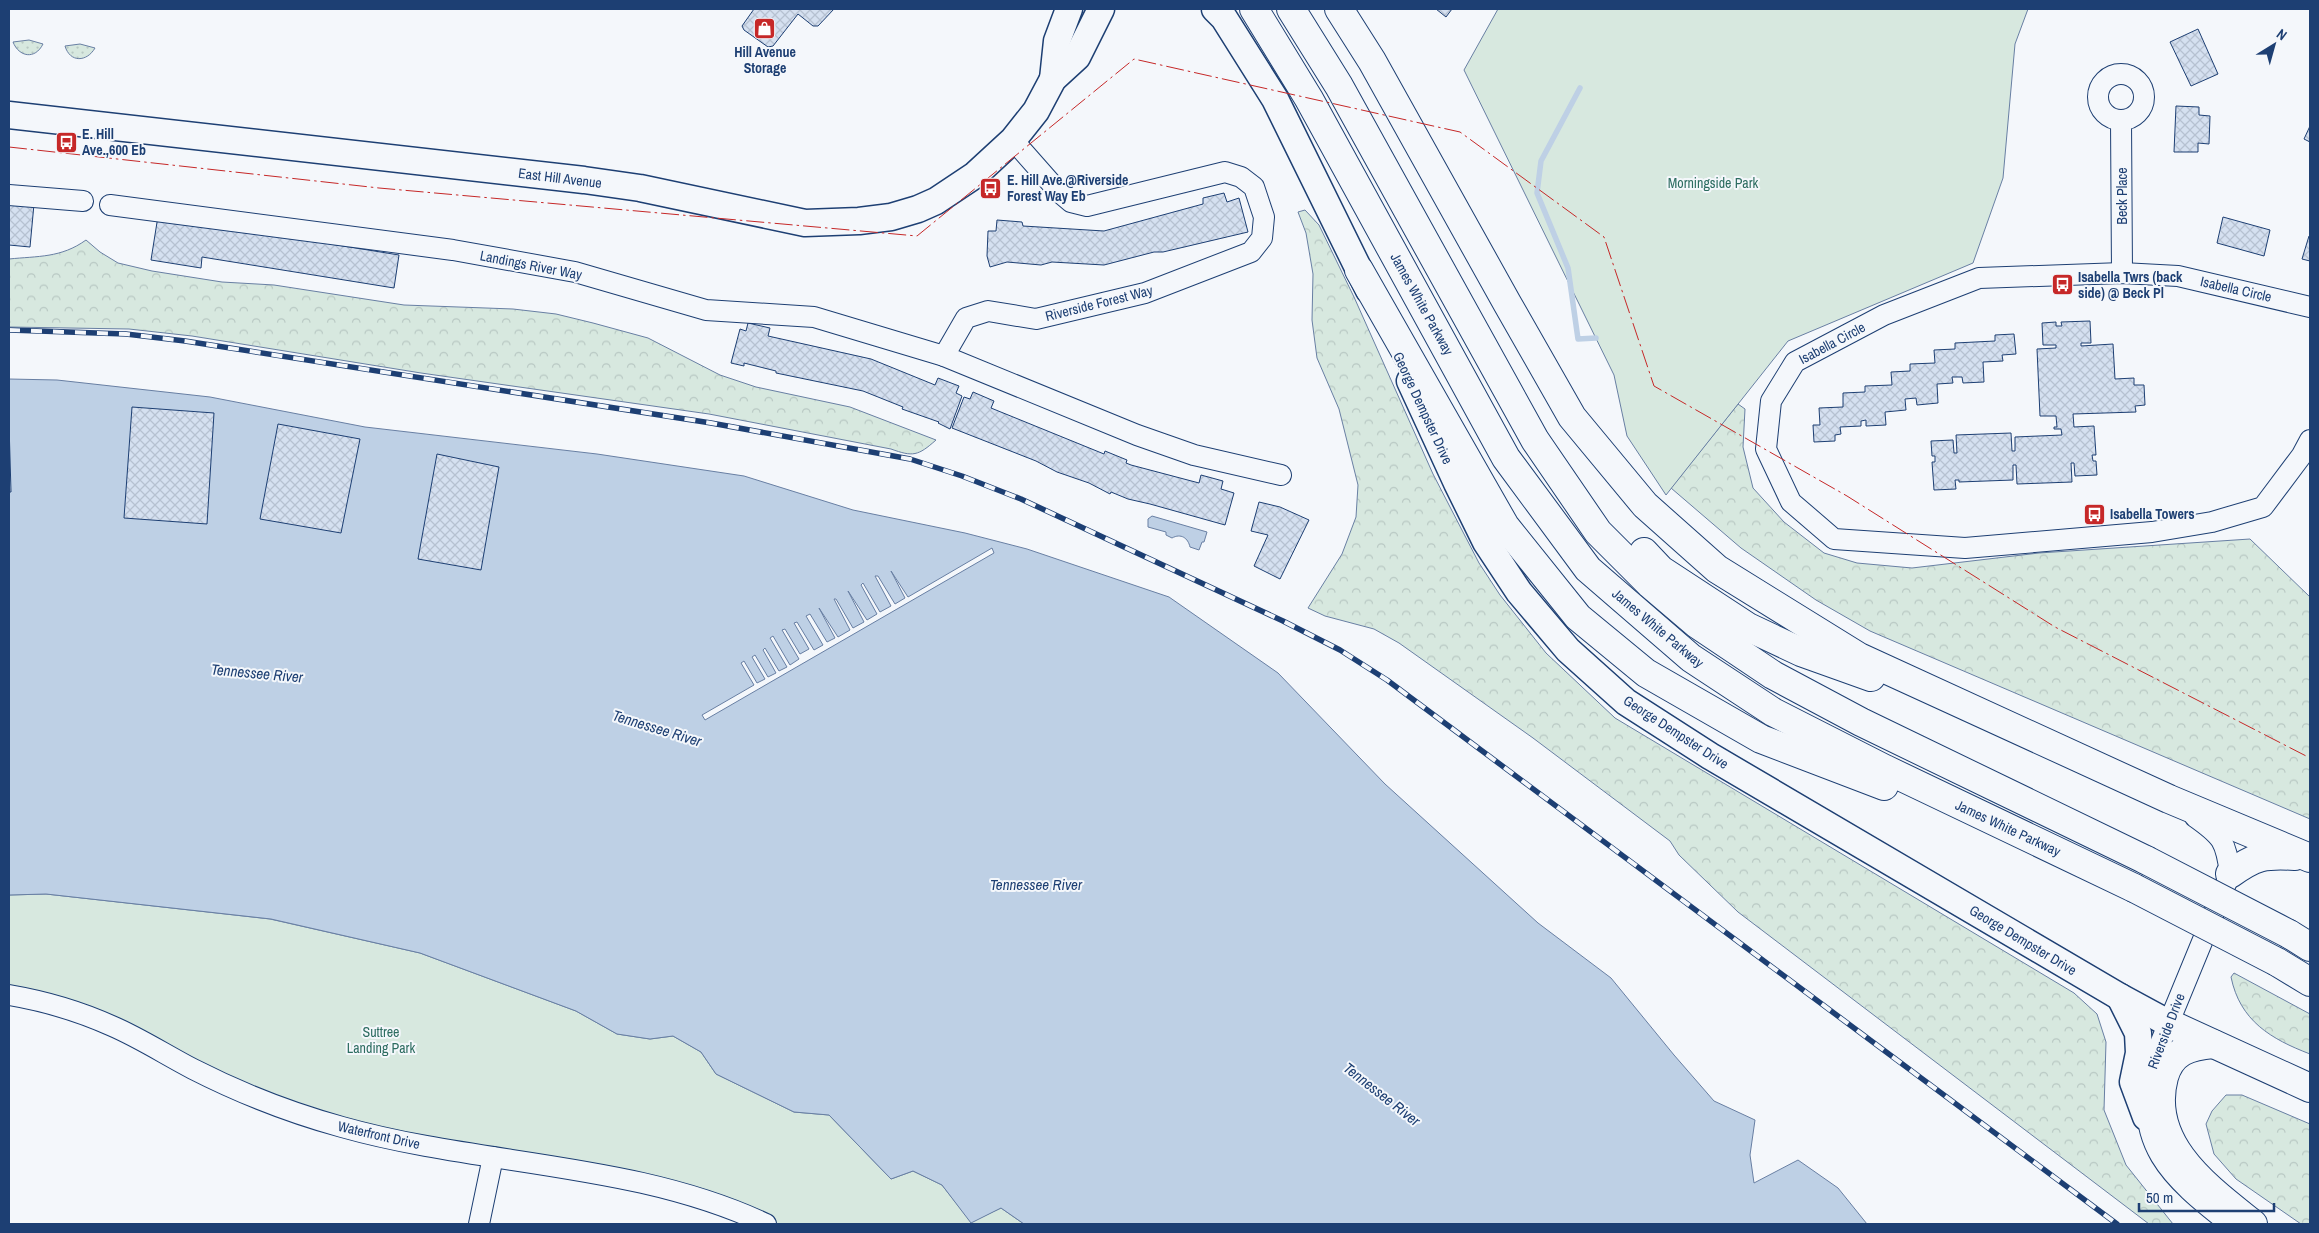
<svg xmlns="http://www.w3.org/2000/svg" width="2319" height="1233" font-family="'Archivo Narrow',sans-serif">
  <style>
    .grass { fill: url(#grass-dots); stroke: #687fa3 }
    .forest { fill: url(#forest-crowns); stroke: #687fa3 }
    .green { fill: #d7e8df; stroke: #687fa3 }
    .water { fill: #bed0e5; stroke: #687fa3 }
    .pier { fill: #f4f7fb; stroke: #687fa3 }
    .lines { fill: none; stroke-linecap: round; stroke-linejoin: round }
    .stream { stroke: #bed0e5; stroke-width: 5.5 }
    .building { fill: url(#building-cross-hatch); stroke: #1d3f73 }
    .minor-casing { stroke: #1d3f73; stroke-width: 22 }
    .major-casing { stroke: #1d3f73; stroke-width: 29 }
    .highway-casing { stroke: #1d3f73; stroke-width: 30 }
    .minor { stroke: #f4f7fb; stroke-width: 20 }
    .major { stroke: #f4f7fb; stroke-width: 26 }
    .highway { stroke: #f4f7fb; stroke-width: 28 }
    .rail-casing { stroke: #1d3f73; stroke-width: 5.5 }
    .rail { stroke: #f4f7fb; stroke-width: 4; stroke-dasharray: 11; stroke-linecap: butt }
    .highway-bridge-casing { stroke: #1d3f73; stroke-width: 30; stroke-linecap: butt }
    .highway-bridge { stroke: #f4f7fb; stroke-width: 28 }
    .power { stroke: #c62828; stroke-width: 1; stroke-dasharray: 18 4 2.5 4; stroke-linecap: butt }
    .labels { text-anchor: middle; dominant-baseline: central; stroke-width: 4; stroke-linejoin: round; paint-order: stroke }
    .poi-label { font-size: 14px; font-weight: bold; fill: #1d3f73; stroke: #f4f7fb; text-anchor: start }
    .street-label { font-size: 14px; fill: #1d3f73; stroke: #f4f7fb }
    .park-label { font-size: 14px; fill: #2c6c60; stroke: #f4f7fb }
    .water-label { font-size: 15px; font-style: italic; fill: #1d3f73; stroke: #f4f7fb }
  </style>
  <defs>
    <pattern id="grass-dots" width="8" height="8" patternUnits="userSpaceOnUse" patternTransform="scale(1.25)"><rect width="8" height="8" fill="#d7e8df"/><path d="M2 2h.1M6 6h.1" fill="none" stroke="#b8c8c3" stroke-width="1.8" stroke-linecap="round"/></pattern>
    <pattern id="forest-crowns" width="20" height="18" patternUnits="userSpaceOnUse" patternTransform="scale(1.25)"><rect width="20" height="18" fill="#d7e8df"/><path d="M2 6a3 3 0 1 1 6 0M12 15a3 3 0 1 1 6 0" fill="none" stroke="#b8c8c3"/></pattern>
    <pattern id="building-cross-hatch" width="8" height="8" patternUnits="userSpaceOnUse" patternTransform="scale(1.25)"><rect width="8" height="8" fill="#d5e0f0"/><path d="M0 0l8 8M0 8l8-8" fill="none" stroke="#b6c1d1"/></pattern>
  </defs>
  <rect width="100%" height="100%" fill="#f4f7fb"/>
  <g class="grass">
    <path d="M29,40L43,44C35,60 19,57 13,42Z"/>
    <path d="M80,44L95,48C87,62 70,63 65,46Z"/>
  </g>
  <g class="forest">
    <polygon points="1305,210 1319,225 1354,297 1433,474 1479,563 1500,595 1546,653 1615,718 2074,993 2097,1014 2106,1042 2104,1110 2126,1165 2173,1224 2149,1224 1738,912 1679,855 1670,841 1533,738 1399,643 1374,629 1325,616 1308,608 1342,554 1356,517 1358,485 1339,409 1317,358 1312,320 1313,274 1306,233 1298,212"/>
    <path d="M86,240L100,252L118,263L152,271L222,282L274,285L404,305L513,309L556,314L593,323L648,338L720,375L756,387L850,407L936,440C918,456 913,457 891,449L709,414L421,373L192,336L129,329L9,327V259C38,256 61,258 86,240Z"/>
    <polygon points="1738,404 1745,409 1743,447 1753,488 1784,522 1824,553 1857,563 1912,568 2039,553 2250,539 2310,597 2310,819 1870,631 1816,600 1741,548 1671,488"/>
    <path d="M2234,973L2310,1014V1054C2271,1039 2240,1021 2231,977Z"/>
    <polygon points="2226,1095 2242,1095 2310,1124 2310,1224 2301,1224 2236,1179 2214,1154 2206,1124 2212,1111"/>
  </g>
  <g class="green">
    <polygon points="1498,9 2028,9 2015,44 2003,178 1973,263 1788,341 1666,495 1627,436 1614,375 1464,70"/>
    <polygon points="46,894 270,919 420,953 576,1011 617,1034 650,1039 673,1036 701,1052 716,1074 794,1112 829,1115 891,1179 913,1171 942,1185 971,1222 1001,1208 1024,1224 766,1224 722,1207 377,1136 194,1069 9,995 9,895"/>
  </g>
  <g class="water">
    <polygon points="9,379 57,380 210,397 365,427 597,454 744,476 853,510 965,533 1027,549 1169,597 1278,673 1385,784 1538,923 1611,978 1674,1055 1714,1101 1755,1120 1750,1155 1754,1183 1798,1160 1838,1188 1867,1224 1024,1224 1001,1208 971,1223 942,1185 913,1171 891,1179 829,1115 794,1112 716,1074 701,1052 673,1036 650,1039 617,1034 576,1011 420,953 271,919 46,894 9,895"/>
    <path d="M1152,516L1207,532L1204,542H1202L1199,550L1190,547C1188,538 1181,533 1172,538L1166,535V532L1148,527V519Z"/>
  </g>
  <polygon class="pier" points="992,548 994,553 705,720 702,715 754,685 741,663 744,661 757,683 765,679 752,657 755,655 768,677 776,673 763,650 765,648 779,671 787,667 770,638 773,636 790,665 799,659 782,630 785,629 800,654 809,649 794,623 797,622 814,650 823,645 806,616 810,614 827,642 835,638 819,608 838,637 850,630 834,599 836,599 853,628 864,622 848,591 867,620 877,614 861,585 863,583 880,612 891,606 875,576 878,576 895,604 905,598 891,571 908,597"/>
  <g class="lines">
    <polyline class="stream" points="1580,88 1541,161 1537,193 1568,268 1578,339 1596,338"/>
  </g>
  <g class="building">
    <polygon points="754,9 834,9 818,26 813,26 798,14 773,46 768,47 744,30 742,26"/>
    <polygon points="1436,9 1452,9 1446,17"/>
    <polygon points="2198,29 2218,74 2191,86 2170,42"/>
    <polygon points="2176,106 2199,107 2199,115 2210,116 2209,144 2198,143 2198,152 2174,152"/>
    <polygon points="2310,126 2310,142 2304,139"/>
    <polygon points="1224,193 1227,202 1239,198 1248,232 1163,252 1154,252 1104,265 1052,262 1041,265 1007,262 990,267 987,256 988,231 996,231 997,220 1022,222 1023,226 1104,231 1203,204 1203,198"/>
    <polygon points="9,202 34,204 30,247 9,245"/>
    <polygon points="158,216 399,255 394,288 202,257 201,268 151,260"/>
    <polygon points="2223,217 2270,230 2264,256 2217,243"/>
    <polygon points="2309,236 2310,236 2310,261 2302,259"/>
    <polygon points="2090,321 2091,343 2081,343 2081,346 2113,344 2115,379 2134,378 2134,385 2144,385 2145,405 2135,406 2136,412 2073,414 2074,427 2094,426 2096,455 2092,455 2093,461 2096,461 2097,475 2075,476 2074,463 2071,463 2072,482 2017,484 2016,465 2013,465 2013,480 1959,482 1959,480 1955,480 1956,489 1934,490 1932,462 1935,462 1935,456 1932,456 1931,441 1953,440 1954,453 1957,453 1956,435 2011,433 2012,451 2015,451 2015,437 2062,435 2061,429 2054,429 2054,427 2057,427 2056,416 2040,416 2037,349 2056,348 2056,345 2043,345 2042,323 2056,322 2056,326 2062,326 2061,322"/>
    <polygon points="748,323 770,328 768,336 871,359 935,385 938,378 959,386 956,393 962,396 950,429 938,423 939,422 902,409 903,407 863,391 776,373 776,371 744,363 744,366 731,363 740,329 746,331"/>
    <polygon points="2014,334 2016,354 2002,355 2003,361 1983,362 1984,382 1963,383 1962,377 1952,377 1953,383 1937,384 1938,403 1917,405 1916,398 1905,399 1906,410 1885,412 1886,425 1866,426 1866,420 1861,421 1861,426 1840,427 1841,434 1835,435 1835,441 1814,442 1813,425 1820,425 1819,408 1843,407 1843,393 1865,392 1865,386 1892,385 1891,372 1910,371 1910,364 1935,363 1934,350 1955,349 1955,343 1995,341 1995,335"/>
    <polygon points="973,392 994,401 991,408 1104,454 1105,451 1127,460 1126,463 1131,465 1199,483 1201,475 1223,481 1221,489 1234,493 1225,525 1150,504 1128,499 1111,492 1110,494 1089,483 1057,472 1036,461 952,428 964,397 970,399"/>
    <polygon points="132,407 214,413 207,524 124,518"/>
    <polygon points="9,424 11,492 9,492"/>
    <polygon points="278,424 360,439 341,533 260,519"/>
    <polygon points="437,454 499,467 481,570 418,559"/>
    <polygon points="1259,502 1280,507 1309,520 1280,579 1254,566 1268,535 1251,531"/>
  </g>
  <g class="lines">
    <defs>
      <g id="minor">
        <circle cx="2121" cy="97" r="23"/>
        <polyline points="2121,120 2122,273"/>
        <polyline points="1013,140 1058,191 1071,202 1087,206 1225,172 1241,177 1254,187 1264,217 1262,238 1251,252 1145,293 1036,319 988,311 966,318 944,356 1137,435 1194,455 1281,475"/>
        <polyline points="9,195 83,201"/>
        <polyline points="110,205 453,250 575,272 706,310 814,317 944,356"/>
        <polyline points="2310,307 2178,276 2122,273 1979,278 1884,315 1795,362 1771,401 1766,449 1791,502 1834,539 1965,548 2152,532 2212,522 2263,507 2302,455 2310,440"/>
        <path d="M2195,817C2222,836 2226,841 2230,874L2153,1061C2130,1143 2171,1178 2230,1224"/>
        <path d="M9,995C44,1001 79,1011 112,1026C140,1038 166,1055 193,1069C240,1093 291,1113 342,1127C480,1166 635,1162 766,1224"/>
        <polyline points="479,1224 493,1157"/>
      </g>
      <g id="major">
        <polyline points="1215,9 1224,18 1275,99 1369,290"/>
        <polyline points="1053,79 1057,41 1069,9"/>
        <polyline points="9,115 584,180 640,188 805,223 859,221 891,217 918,209 936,201 975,175 1013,140 1036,111 1053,79 1077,57 1101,9"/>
        <polyline points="1410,381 1457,483 1486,542 1519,592 1568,650 1626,702 1710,756 2120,997 2168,1023"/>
        <polyline points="2120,997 2138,1033 2139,1053 2133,1082 2146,1117"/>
      </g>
      <g id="highway">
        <polyline points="1254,9 1309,99 1506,458 1588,569 1691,658 1773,712 1885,769 2134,888"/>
        <polyline points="1291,9 1339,86 1535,440 1598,532 1650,584 1697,624 1773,675 1861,722 2146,860"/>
        <polyline points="1339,9 1372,61 1507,303 1572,417 1645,505 1717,569 1859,657 2169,799 2310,858"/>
        <polyline points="1359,270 1505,526 1578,617 1646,673 1761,739 1884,786"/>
        <polyline points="1644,552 1661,570 1748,627 1801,652 1871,677"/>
        <path d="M2230,874C2255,856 2264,854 2295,856"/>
        <polyline points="2289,934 2310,947"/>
        <polyline points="2277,962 2310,982"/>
        <polyline points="2168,1023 2310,1088"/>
        <path d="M2213,1044C2189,1046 2171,1052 2164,1077C2146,1144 2208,1188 2253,1224"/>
      </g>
    </defs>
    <use href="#minor" class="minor-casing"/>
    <use href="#major" class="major-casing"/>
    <use href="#highway" class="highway-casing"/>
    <use href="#minor" class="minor"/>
    <use href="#major" class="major"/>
    <use href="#highway" class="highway"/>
    <defs>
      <polyline id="rail" points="9,330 126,334 185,341 711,423 910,459 962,476 1021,499 1079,526 1283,621 1340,650 1387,680 2117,1224"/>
    </defs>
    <use href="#rail" class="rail-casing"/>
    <use href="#rail" class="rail"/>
    <defs>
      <g id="highway-bridge">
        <polyline points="2146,860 2289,934"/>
        <polyline points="2134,888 2277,962"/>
      </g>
    </defs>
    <use href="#highway-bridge" class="highway-bridge-casing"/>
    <use href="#highway-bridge" class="highway-bridge"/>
    <polyline class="power" points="9,147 379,188 917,236 1134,59 1460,132 1604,237 1654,386 1847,496 2055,627 2310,758"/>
  </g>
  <defs>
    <symbol id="shop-square" viewBox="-11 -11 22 22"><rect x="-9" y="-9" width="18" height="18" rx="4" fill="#c62828" stroke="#f4f7fb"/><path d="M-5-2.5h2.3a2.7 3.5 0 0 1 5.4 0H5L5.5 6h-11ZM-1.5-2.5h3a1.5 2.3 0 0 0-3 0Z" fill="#fff"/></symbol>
    <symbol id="bus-square" viewBox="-11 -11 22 22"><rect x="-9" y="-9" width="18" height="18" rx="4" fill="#c62828" stroke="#f4f7fb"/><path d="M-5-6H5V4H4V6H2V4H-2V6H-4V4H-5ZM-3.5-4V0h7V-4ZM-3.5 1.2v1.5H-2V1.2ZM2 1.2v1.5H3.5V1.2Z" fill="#fff"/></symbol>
  </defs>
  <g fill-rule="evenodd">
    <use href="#shop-square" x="752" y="16" width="25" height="25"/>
    <use href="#bus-square" x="54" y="130" width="25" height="25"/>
    <use href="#bus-square" x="978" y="176" width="25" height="25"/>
    <use href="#bus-square" x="2050" y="272" width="25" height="25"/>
    <use href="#bus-square" x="2082" y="502" width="25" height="25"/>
  </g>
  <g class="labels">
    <g class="poi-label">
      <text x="765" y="52" text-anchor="middle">Hill Avenue<tspan x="765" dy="16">Storage</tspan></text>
      <text x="82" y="134">E. Hill<tspan x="82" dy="16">Ave.,600 Eb</tspan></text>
      <text x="1007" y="180">E. Hill Ave.@Riverside<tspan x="1007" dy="16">Forest Way Eb</tspan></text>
      <text x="2078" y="277">Isabella Twrs (back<tspan x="2078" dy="16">side) @ Beck Pl</tspan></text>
      <text x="2110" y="514">Isabella Towers</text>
    </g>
    <g class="street-label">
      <text transform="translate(560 178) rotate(7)">East Hill Avenue</text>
      <text transform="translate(2122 196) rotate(-90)">Beck Place</text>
      <text transform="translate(531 265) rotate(11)">Landings River Way</text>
      <text transform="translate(2236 289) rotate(13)">Isabella Circle</text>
      <text transform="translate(1099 303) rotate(-14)">Riverside Forest Way</text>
      <text transform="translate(1422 304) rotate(61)">James White Parkway</text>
      <text transform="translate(1832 343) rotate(-28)">Isabella Circle</text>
      <text transform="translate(1423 408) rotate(65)">George Dempster Drive</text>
      <text transform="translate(1658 628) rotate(40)">James White Parkway</text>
      <text transform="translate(1676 732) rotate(33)">George Dempster Drive</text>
      <text transform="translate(2008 828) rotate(25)">James White Parkway</text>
      <text transform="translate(2023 940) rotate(31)">George Dempster Drive</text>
      <text transform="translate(2166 1031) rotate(-69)">Riverside Drive</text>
      <text transform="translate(379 1135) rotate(13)">Waterfront Drive</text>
    </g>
    <g class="park-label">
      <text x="1713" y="183">Morningside Park</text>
      <text x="381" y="1032">Suttree<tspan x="381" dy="16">Landing Park</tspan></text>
    </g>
    <g class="water-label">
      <text transform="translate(257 673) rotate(5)">Tennessee River</text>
      <text transform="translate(657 728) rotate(17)">Tennessee River</text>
      <text x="1036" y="884">Tennessee River</text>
      <text transform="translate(1382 1094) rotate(38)">Tennessee River</text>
    </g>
  </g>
  <rect width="2319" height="1233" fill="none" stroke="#1d3f73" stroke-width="20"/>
  <g transform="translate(2274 45) rotate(37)" stroke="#f4f7fb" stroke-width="4" paint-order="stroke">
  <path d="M0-4L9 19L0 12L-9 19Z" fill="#1d3f73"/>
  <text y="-8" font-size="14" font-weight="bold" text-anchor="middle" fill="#1d3f73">N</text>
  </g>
  <path d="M2139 1203v8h135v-8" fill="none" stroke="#1d3f73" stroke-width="2.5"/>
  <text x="2146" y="1203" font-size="15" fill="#1d3f73" stroke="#f4f7fb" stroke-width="4" paint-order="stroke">50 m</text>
</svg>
